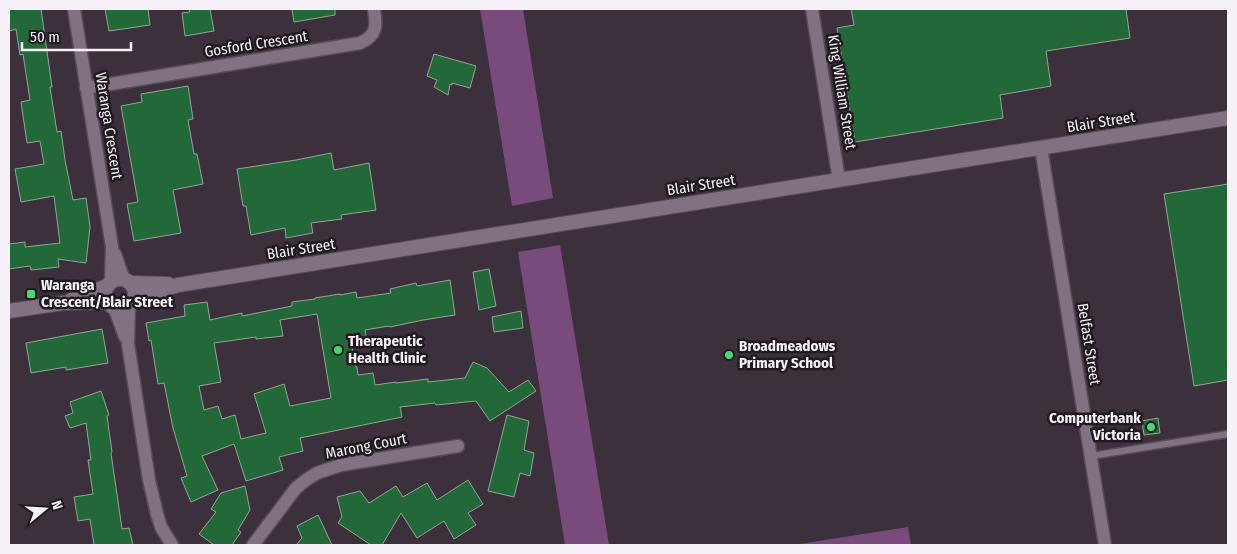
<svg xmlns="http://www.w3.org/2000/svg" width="1237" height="554" font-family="'Fira Sans Condensed',sans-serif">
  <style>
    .green { fill: #784b7c }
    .building { fill: #226839; stroke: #93a597; fill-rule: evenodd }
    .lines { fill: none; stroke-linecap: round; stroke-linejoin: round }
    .service-casing { stroke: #564c57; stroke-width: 9 }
    .minor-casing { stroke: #564c57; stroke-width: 15 }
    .tertiary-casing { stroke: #564c57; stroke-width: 16 }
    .service { stroke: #817281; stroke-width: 6 }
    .minor { stroke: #817281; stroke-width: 12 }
    .tertiary { stroke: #817281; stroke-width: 14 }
    .poi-dot { fill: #47d779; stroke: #201a20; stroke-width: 2 }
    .labels { text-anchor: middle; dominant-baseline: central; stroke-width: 5; stroke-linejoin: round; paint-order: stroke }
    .street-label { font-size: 15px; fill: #f8f0f9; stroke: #201a20 }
    .poi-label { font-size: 15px; font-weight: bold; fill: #f8f0f9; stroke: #201a20; text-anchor: start }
  </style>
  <rect width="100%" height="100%" fill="#3c303d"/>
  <g class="green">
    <polygon points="480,9 523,9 553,198 512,206"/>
    <polygon points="560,245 609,545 565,545 518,252"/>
    <polygon points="908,527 911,545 793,545"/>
  </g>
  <g class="building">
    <polygon points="9,9 41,9 52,87 50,87 57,132 61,131 65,160 73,200 86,198 90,227 86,263 58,259 59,267 31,270 30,266 9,269 9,244 25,242 25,247 60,243 54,196 21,202 15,169 44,164 40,141 27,143 21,102 30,100 23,54 20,55 16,29 9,31"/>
    <polygon points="105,9 148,9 150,25 109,31"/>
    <polygon points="189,9 210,9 214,31 185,36 182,13 190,12"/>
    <polygon points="292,9 335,9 335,15 294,22"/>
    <polygon points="851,9 1126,9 1130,38 1046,51 1051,86 1000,95 1003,118 855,142 837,28 854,25"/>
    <polygon points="434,54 476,66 470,88 452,83 452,85 450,84 448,95 434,87 437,80 427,76"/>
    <polygon points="188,86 193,119 188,120 194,154 197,154 203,184 173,190 181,233 134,241 127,204 138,202 121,106 142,102 141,94"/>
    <polygon points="331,153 334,170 369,163 376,210 341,215 342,219 311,223 313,233 286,238 285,228 251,235 246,206 243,206 237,169 296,160"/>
    <polygon points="1228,184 1228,380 1194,386 1164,194"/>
    <polygon points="489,269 496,306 479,310 473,272"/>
    <path d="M450,280L455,315L423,320L390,327L389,326L365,330L367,340L351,342L356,367H357L358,375L373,373L375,385L396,382V383L428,379V382L465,378L473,362L487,368L509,392L528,380L536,391L490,421L476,401L436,405L435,403L400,407L402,417L300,438L303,451L279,457L283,470L246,481L234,444L202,456L218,490L191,502L181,478L187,476L173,428L164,383L158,384L151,340L149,341L146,323L185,316L184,305L207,302L210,320L242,313V316L292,306V302L315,299V298L340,294V295L356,292L357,298L391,293L390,289L416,283L417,286ZM317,314L331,398L290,406L284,384L254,394L266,433L241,439L235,415L222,419L218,406L204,410L199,386L221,382L214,343L256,337V339L283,336L280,320Z"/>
    <polygon points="521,311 523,328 494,332 492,317"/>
    <polygon points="102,329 108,363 66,370 66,367 31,373 26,343"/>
    <polygon points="101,391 109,415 107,416 112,452 111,453 122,529 129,528 133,545 94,545 90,519 78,521 74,497 93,494 88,460 91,460 86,423 70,428 65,416 73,413 70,402"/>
    <polygon points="507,415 529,421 524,450 534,453 530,476 520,473 514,497 488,491"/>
    <polygon points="1158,418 1160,433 1144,435 1142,421"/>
    <polygon points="468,480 483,504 468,513 476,525 454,539 444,521 417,538 401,513 382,545 371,545 338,523 342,517 337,497 360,491 369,503 396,486 403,497 427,483 437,500"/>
    <polygon points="245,486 250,510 238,530 241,532 232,545 214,545 199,534 216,512 211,509 221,493"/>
    <polygon points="318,515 332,545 296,545 302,538 297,526"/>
  </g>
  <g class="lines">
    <defs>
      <polyline id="service" points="1091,456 1228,434"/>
      <g id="minor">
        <polyline points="74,9 112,247 111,281"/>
        <polyline points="812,9 839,180"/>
        <path d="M86,88L360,43C377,36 377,25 374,9"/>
        <polyline points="1041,148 1105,545"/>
        <polyline points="115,254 124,280"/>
        <polyline points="129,305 128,344 149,480 157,514 161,527 172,545"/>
        <polyline points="114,307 125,337"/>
        <polyline points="253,545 296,488 306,480 317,473 341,465 458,446"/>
      </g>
      <g id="tertiary">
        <circle cx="120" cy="294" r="15"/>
        <polyline points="130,283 168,284"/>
        <polyline points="71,300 107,286"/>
        <polyline points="132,300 178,285 1228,118"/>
        <polyline points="9,311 63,303 108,302"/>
      </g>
    </defs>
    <use href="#service" class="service-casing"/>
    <use href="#minor" class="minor-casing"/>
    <use href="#tertiary" class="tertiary-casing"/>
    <use href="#service" class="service"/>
    <use href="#minor" class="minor"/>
    <use href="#tertiary" class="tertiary"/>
  </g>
  <g class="poi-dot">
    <rect x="26" y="289" width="10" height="10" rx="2.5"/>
    <circle cx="338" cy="350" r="5"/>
    <circle cx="729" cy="355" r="5"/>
    <circle cx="1151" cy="427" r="5"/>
  </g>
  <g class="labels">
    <g class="street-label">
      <text transform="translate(256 44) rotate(-9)">Gosford Crescent</text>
      <text transform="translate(842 92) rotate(81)">King William Street</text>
      <text transform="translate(1101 122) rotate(-9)">Blair Street</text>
      <text transform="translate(109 126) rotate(81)">Waranga Crescent</text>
      <text transform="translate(701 185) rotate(-9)">Blair Street</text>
      <text transform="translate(301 249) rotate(-9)">Blair Street</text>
      <text transform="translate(1089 344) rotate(81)">Belfast Street</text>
      <text transform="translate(366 446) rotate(-11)">Marong Court</text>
    </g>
    <g class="poi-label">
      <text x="41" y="285">Waranga<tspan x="41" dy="17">Crescent/Blair Street</tspan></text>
      <text x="348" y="341">Therapeutic<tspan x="348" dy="17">Health Clinic</tspan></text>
      <text x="739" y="346">Broadmeadows<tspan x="739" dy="17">Primary School</tspan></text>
      <text x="1141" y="418" text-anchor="end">Computerbank<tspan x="1141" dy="17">Victoria</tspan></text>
    </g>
  </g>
  <rect width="1237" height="554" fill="none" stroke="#f8f0f9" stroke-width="20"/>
  <g transform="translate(45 509) rotate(72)" stroke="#201a20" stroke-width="4" paint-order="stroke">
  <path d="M0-4L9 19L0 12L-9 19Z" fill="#f8f0f9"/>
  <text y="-8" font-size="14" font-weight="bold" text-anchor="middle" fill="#f8f0f9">N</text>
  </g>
  <path d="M22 42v8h109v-8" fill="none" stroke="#f8f0f9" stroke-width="2.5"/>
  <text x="30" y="42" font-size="15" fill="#f8f0f9" stroke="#201a20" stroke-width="4" paint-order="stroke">50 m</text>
</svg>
